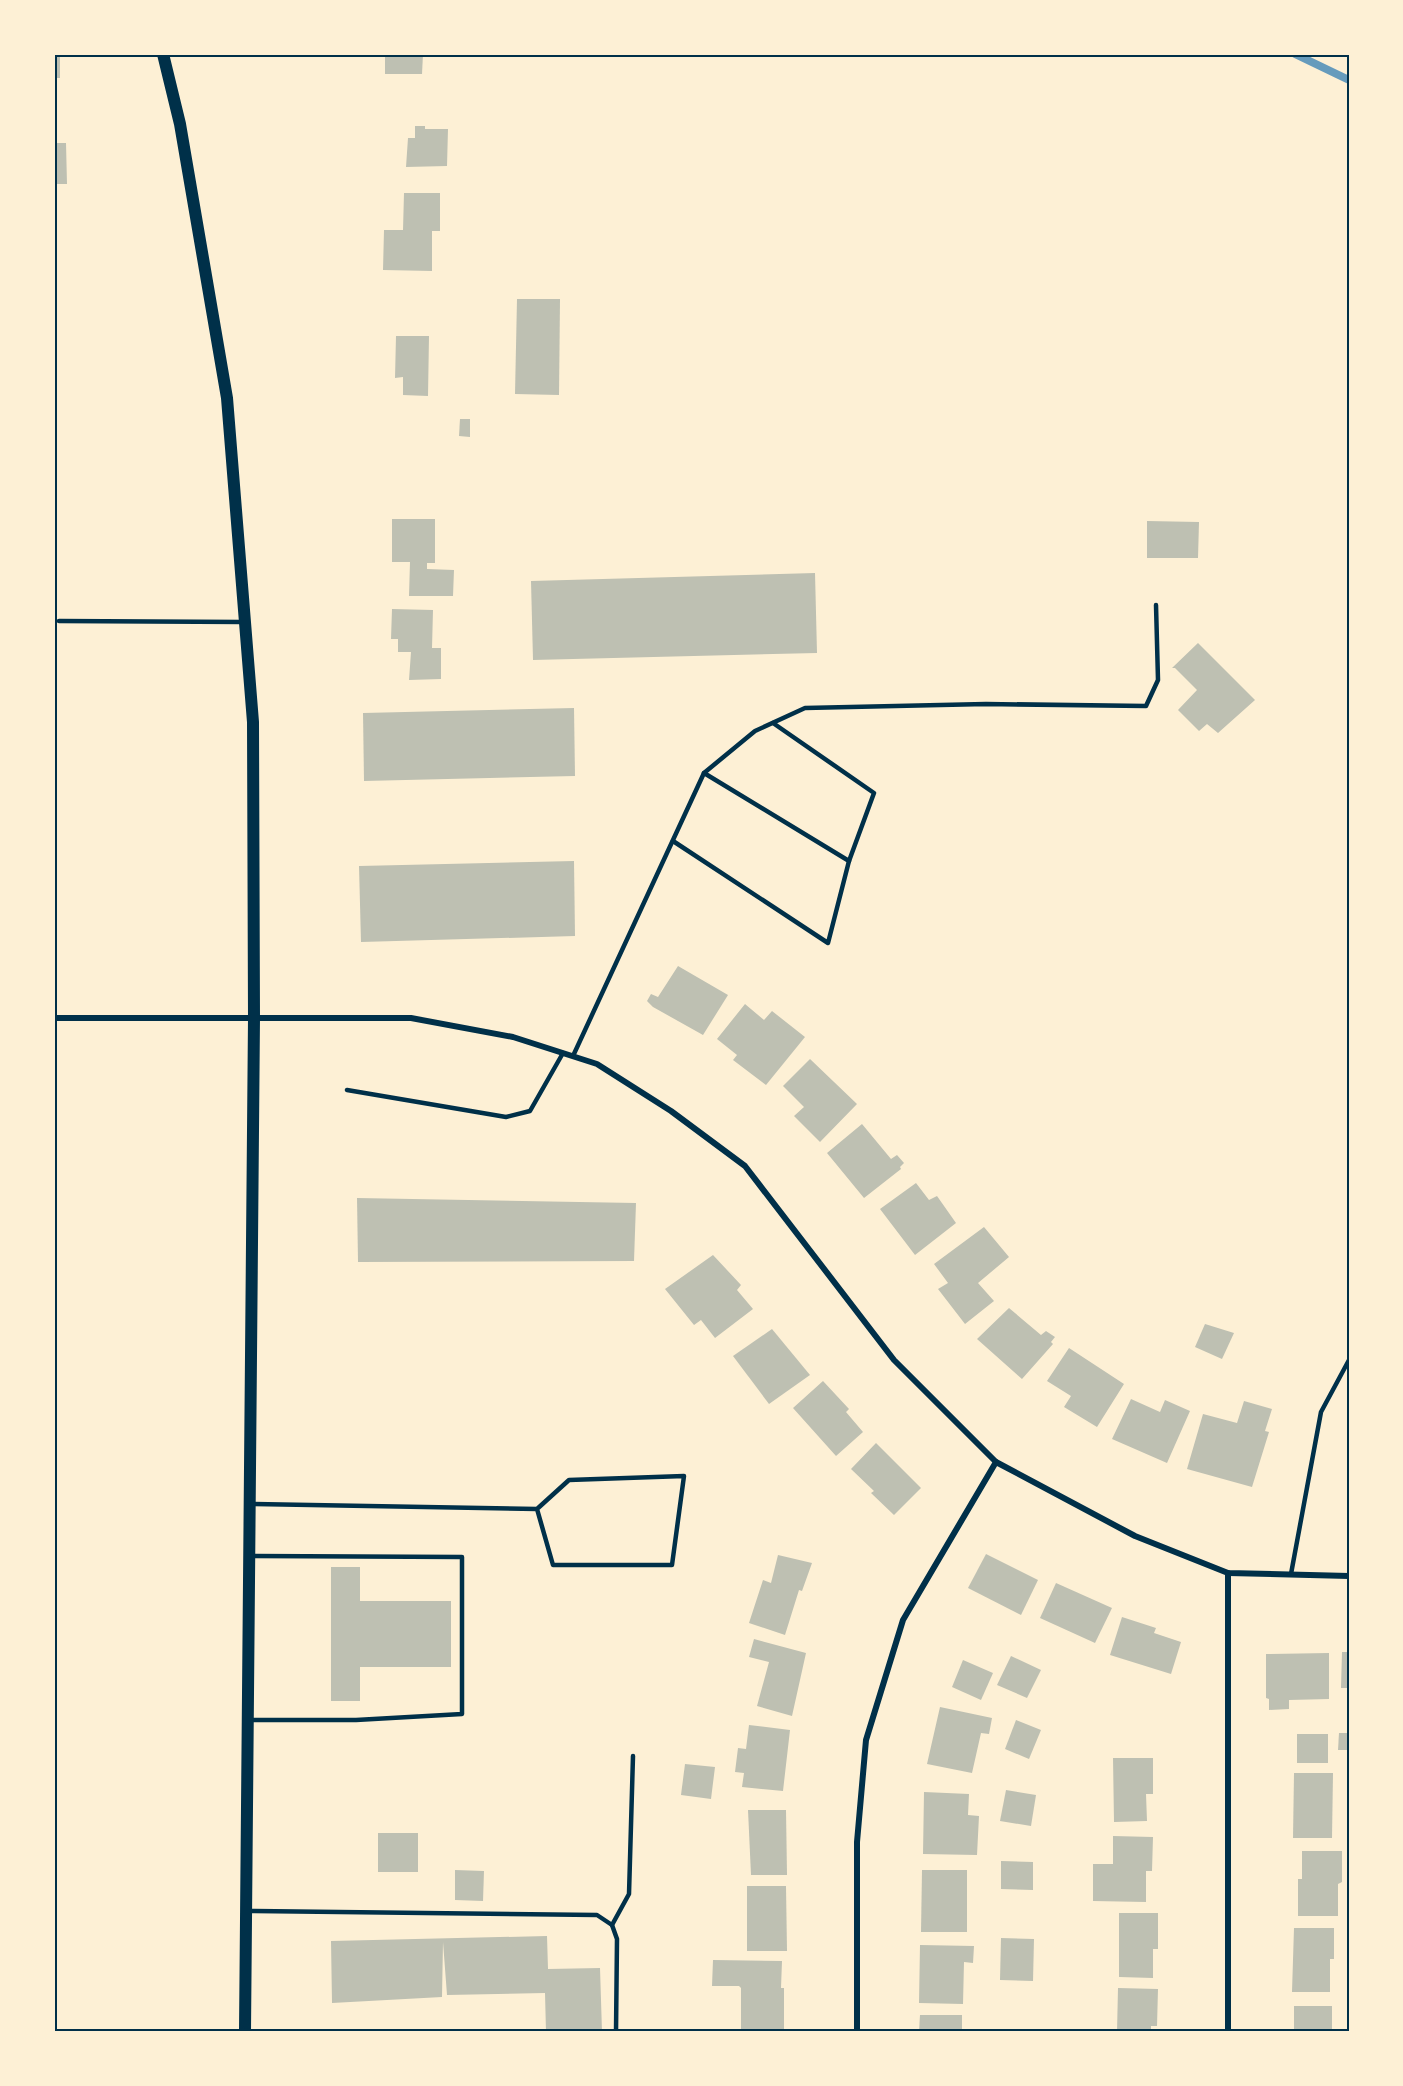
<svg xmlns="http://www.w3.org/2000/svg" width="1403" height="2086" font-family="Mulish,sans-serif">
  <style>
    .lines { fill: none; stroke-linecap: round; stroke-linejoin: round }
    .stream { stroke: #669bbc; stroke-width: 8 }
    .building { fill: #bec0b2 }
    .service { stroke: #003049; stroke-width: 4.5 }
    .minor { stroke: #003049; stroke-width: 6 }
    .secondary { stroke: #003049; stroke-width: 12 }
    .neatline { fill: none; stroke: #003049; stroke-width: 2 }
  </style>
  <rect width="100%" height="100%" fill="#fdf0d5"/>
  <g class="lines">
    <polyline class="stream" points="1295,54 1349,80"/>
  </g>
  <g class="building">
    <rect x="54" y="54" width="6" height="24"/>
    <polygon points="385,54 423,54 422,74 385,74"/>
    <polygon points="415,126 425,126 425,129 448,129 447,166 406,167 408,138 415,138"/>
    <polygon points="54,143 66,143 67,184 56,184 57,223 54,223"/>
    <polygon points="404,193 440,193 440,231 432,231 432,271 383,270 384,230 403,230"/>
    <polygon points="517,299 560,299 559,395 515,394"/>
    <polygon points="396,336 429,336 428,396 403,395 403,377 395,378"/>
    <polygon points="460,419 470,419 470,437 459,436"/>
    <polygon points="392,519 435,519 435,563 427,563 427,569 454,570 453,596 409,596 410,562 392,562"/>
    <polygon points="1147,521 1199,522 1198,558 1147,558"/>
    <polygon points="815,573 817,653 533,660 531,581"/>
    <polygon points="392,609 433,610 432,648 441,648 441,679 409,680 411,652 398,652 398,639 391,639"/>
    <polygon points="1198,643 1255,700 1218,733 1207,724 1199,731 1178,710 1197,690 1175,668 1172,668"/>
    <polygon points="574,708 575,776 364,781 363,713"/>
    <polygon points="574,861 575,936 361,942 359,866"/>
    <polygon points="678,966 728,995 703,1035 653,1007 647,1001 651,994 658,997"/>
    <polygon points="745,1004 764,1020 772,1011 805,1037 766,1085 733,1060 737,1055 717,1039"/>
    <polygon points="810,1059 857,1104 820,1142 794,1116 804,1107 783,1086"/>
    <polygon points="862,1124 891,1159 897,1155 904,1163 900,1167 901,1169 864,1198 827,1153"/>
    <polygon points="916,1183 929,1200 937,1196 956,1223 915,1255 880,1209"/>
    <polygon points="357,1198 636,1203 634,1261 358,1262"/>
    <polygon points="984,1227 1009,1257 978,1283 994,1301 965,1324 938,1289 948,1283 934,1264"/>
    <polygon points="713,1255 741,1285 737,1290 753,1309 715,1338 701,1320 694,1325 665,1289"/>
    <polygon points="1009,1308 1041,1335 1046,1331 1055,1337 1051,1342 1053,1344 1022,1379 977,1339"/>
    <polygon points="1205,1324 1234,1333 1222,1359 1195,1347"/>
    <polygon points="772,1329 810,1375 769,1404 733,1356"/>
    <polygon points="1069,1348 1124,1384 1097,1427 1064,1407 1071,1396 1047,1381"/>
    <polygon points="823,1381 849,1409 846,1412 863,1432 836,1456 793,1408"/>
    <polygon points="1131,1399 1160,1412 1165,1400 1190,1411 1167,1463 1112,1439"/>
    <polygon points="1244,1401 1272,1409 1265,1431 1269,1432 1252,1487 1187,1469 1203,1414 1237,1423"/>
    <polygon points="876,1443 921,1488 894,1515 871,1493 874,1491 851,1469"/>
    <polygon points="986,1554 1038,1580 1021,1615 968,1588"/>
    <polygon points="778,1555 812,1563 802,1591 799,1590 785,1635 749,1623 763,1580 771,1583"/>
    <polygon points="331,1567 360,1567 360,1601 451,1601 451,1667 360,1667 360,1701 331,1701"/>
    <polygon points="1056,1583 1112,1608 1095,1643 1040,1618"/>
    <polygon points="1122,1617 1156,1628 1154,1633 1181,1642 1171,1674 1110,1655"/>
    <polygon points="754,1639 806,1653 792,1716 757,1706 769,1662 749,1657"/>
    <polygon points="1342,1652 1349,1652 1349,1688 1341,1688"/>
    <polygon points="1329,1653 1329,1699 1289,1700 1289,1709 1269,1710 1269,1699 1266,1698 1266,1654"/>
    <polygon points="1011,1656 1041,1670 1027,1698 997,1685"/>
    <polygon points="963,1660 993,1673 981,1700 952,1687"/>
    <polygon points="940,1707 992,1718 989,1734 981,1733 972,1773 927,1764"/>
    <polygon points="1016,1720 1041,1730 1029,1759 1005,1749"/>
    <polygon points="749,1725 790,1730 783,1791 742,1787 744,1773 735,1772 738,1748 746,1749"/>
    <polygon points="1339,1733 1349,1733 1349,1750 1338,1750"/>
    <rect x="1297" y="1734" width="31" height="29"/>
    <polygon points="1113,1758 1153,1758 1153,1794 1146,1794 1147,1821 1114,1822"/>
    <polygon points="685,1764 715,1767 711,1799 681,1795"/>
    <polygon points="1294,1773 1333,1773 1332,1838 1293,1838"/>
    <polygon points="1006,1790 1036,1795 1031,1826 1000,1821"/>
    <polygon points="924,1792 969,1794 968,1815 979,1816 977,1855 923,1854"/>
    <polygon points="748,1810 786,1810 787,1875 751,1875"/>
    <rect x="378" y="1833" width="40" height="39"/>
    <polygon points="1113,1836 1153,1837 1152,1871 1146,1871 1146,1902 1093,1901 1093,1864 1113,1864"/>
    <polygon points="1302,1851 1342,1851 1342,1882 1338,1884 1338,1916 1298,1916 1298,1879 1302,1879"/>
    <polygon points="1001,1861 1033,1862 1033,1890 1001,1889"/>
    <polygon points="455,1870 484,1871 483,1901 455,1900"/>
    <polygon points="922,1870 967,1870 967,1932 921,1932"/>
    <polygon points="747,1886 786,1886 787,1951 747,1951"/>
    <polygon points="1119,1913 1158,1913 1158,1949 1153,1949 1153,1978 1119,1977"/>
    <polygon points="1294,1928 1334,1928 1334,1959 1330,1959 1330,1992 1292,1992"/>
    <polygon points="547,1936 548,1969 600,1968 602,2032 546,2032 545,1993 447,1995 443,1942 442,1997 332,2003 331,1941"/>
    <polygon points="1001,1938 1034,1939 1033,1981 1000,1980"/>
    <polygon points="920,1945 974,1946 973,1963 964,1962 963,2004 919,2003"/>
    <polygon points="713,1960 782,1961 781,1988 784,1988 784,2030 741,2029 741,1988 739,1986 712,1986"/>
    <polygon points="1118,1988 1158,1989 1157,2026 1151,2026 1151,2032 1117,2032"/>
    <rect x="1294" y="2006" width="38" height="26"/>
    <polygon points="920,2015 962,2015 962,2032 919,2032"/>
  </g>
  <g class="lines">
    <g class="service">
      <polyline points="59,621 243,622"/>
      <polyline points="704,773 849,861"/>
      <polyline points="673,841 828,943 849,861 874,793 773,723"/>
      <polyline points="573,1056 704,773 755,731 805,708 986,704 1146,706 1158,680 1156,605"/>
      <polyline points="347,1090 506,1117 530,1111 563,1053"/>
      <polyline points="252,1504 537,1509 569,1480 684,1476 672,1565 553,1565 537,1509"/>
      <polyline points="1291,1574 1321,1412 1349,1360"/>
      <polyline points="250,1720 356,1720 462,1714 462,1557 252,1556"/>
      <polyline points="248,1911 597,1915 612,1925 617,1939 616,2032"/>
      <polyline points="612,1925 629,1894 633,1756"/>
    </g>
    <g class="minor">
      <polyline points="54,1018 411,1018 513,1037 597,1064 671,1111 745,1166 894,1360 996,1462 1135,1536 1228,1573 1349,1576"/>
      <polyline points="1228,1573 1228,2032"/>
      <polyline points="857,2032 857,1842 866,1740 903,1620 996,1462"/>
    </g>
    <polyline class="secondary" points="163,54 180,124 227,398 253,722 254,1018 245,2032"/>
  </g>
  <rect width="1403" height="2086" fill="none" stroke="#fdf0d5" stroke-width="111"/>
  <rect x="56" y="56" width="1292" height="1974" class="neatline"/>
</svg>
